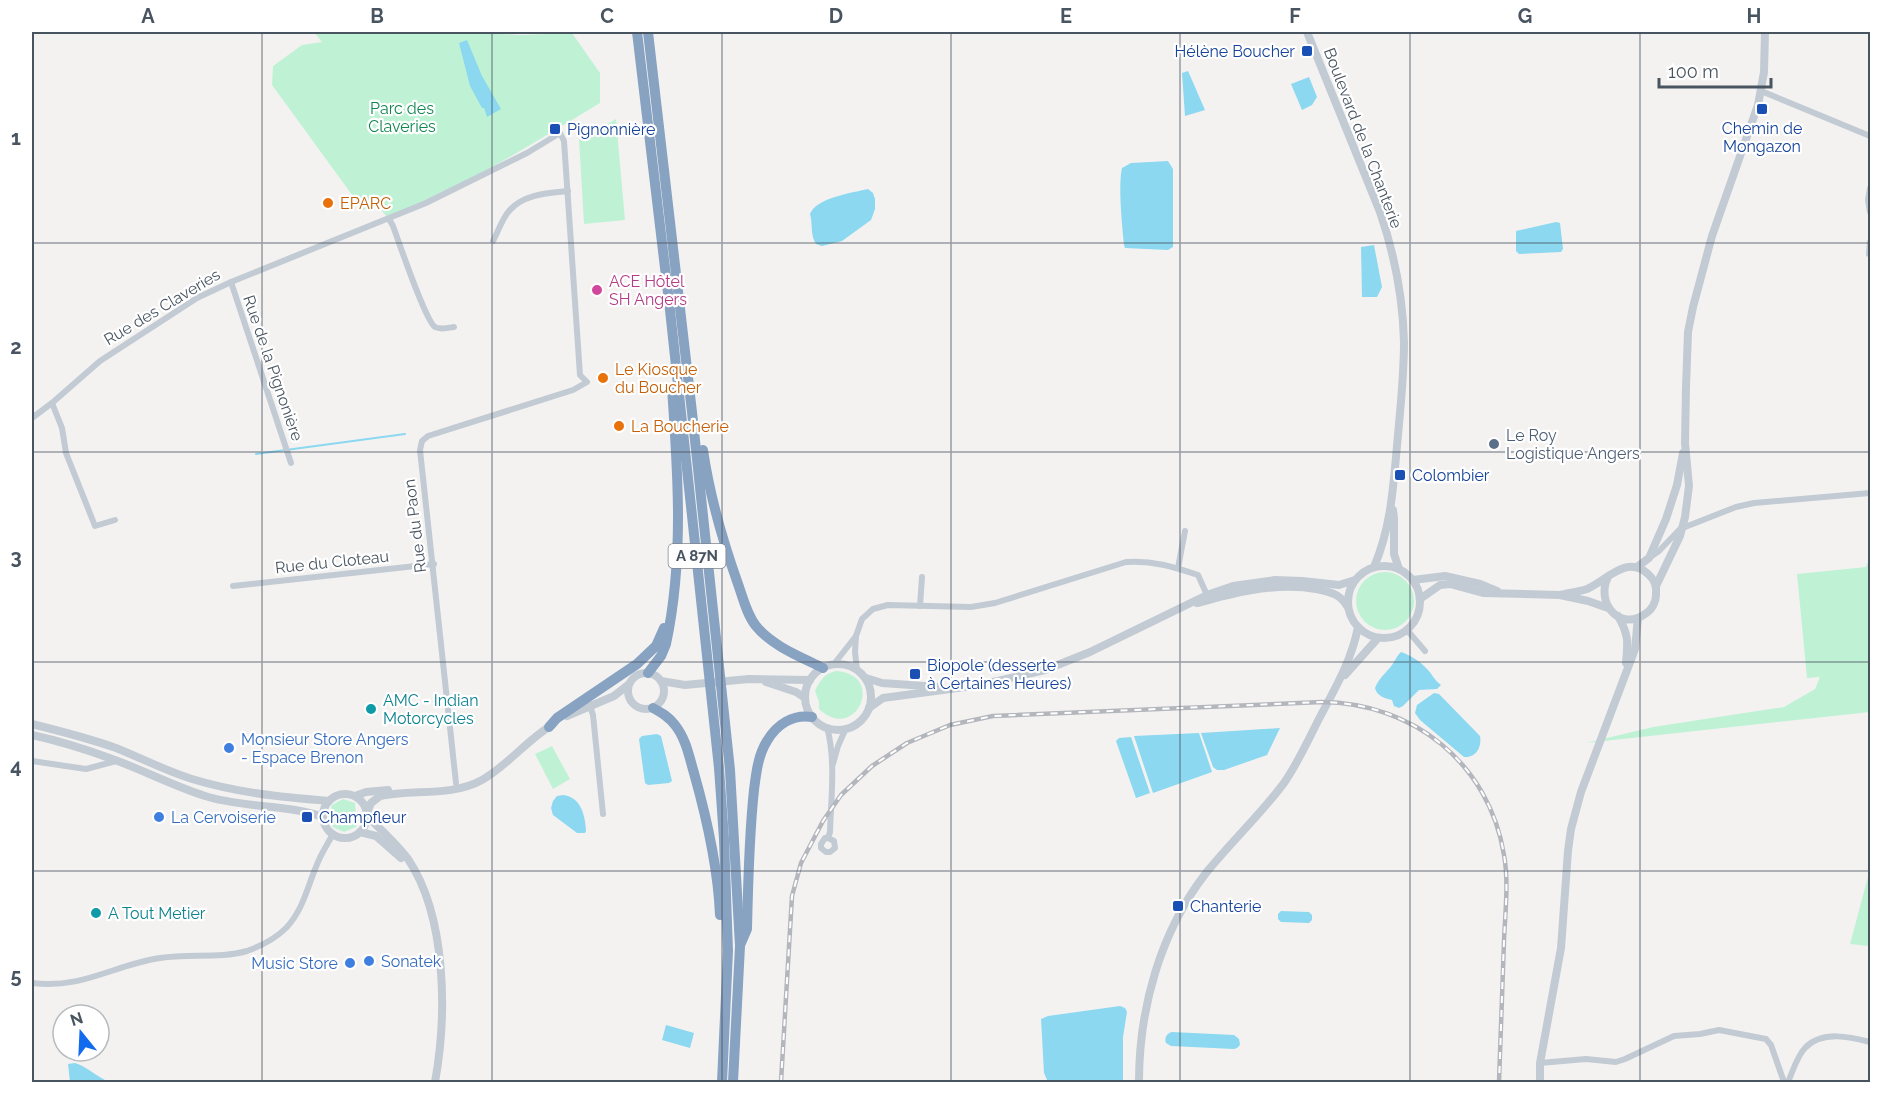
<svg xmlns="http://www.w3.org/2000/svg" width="1902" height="1114" font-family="Raleway,sans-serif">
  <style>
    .green { fill: #bff2d5 }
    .water { fill: #8bd8f0 }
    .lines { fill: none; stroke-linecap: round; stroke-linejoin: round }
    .stream { stroke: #8bd8f0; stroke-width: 2 }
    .minor { stroke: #c2cbd3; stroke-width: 6 }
    .tertiary { stroke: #c2cbd3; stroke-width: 8 }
    .motorway { stroke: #88a2c2; stroke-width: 10 }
    .rail-casing { stroke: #b3b6bc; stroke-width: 4.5 }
    .rail { stroke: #fff; stroke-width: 2; stroke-dasharray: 7; stroke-linecap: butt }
    .grid { fill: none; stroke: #485460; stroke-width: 1.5; stroke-opacity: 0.55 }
    .transit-dot { fill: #1a4fb4; stroke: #fff; stroke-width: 2 }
    .food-dot { fill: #e8710a; stroke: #fff; stroke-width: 2 }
    .hotel-dot { fill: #d1479c; stroke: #fff; stroke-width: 2 }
    .service-dot { fill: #5c6f8a; stroke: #fff; stroke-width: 2 }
    .culture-dot { fill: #0f9aa8; stroke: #fff; stroke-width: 2 }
    .shop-dot { fill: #3f7fe0; stroke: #fff; stroke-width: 2 }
    .labels { text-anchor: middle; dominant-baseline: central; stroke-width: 4.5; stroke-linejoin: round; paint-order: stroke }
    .shield { fill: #fff; stroke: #7f8790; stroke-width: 1.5 }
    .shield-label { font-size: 15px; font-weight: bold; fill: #485460 }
    .transit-label { font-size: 16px; fill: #164399; stroke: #fff; text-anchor: start }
    .park-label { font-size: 16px; fill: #138751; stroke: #fff }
    .street-label { font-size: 16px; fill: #485460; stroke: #fff }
    .food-label { font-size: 16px; fill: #c56008; stroke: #fff; text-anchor: start }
    .hotel-label { font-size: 16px; fill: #b23c85; stroke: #fff; text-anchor: start }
    .service-label { font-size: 16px; fill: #4e5e75; stroke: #fff; text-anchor: start }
    .culture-label { font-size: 16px; fill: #0d838f; stroke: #fff; text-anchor: start }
    .shop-label { font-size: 16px; fill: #366cbe; stroke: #fff; text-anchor: start }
    .neatline { fill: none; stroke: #485460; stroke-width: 2 }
    .grid-label { font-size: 20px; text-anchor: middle; font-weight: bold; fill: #485460 }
  </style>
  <rect width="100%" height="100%" fill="#f4f2f1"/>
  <g class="green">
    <path d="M314,32H460L521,35L572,33L600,73V103C530,145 463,188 387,217L377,205L363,210L272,85L273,66L302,45L322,42Z"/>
    <polygon points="616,119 625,220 584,224 579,140"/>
    <polygon points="1870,556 1870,712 1586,743 1653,727 1784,707 1815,689 1820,677 1807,678 1797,574 1866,567"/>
    <circle cx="1385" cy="601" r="29"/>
    <path d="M836,671C887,674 856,744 819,709V702L815,691C820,680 824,674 836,671Z"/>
    <polygon points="552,746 570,779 553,789 535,754"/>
    <polygon points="343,799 355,803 356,817 360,819 356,827 344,832 333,827 328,816 332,805"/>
    <polygon points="1870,869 1870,941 1868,946 1850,944"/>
  </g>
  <g class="water">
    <polygon points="467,40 482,76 501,109 487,117 484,108 482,108 470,86 459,43"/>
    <polygon points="1188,71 1205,110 1185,116 1182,73"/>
    <polygon points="1309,77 1317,97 1312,105 1302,110 1291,84"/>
    <path d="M1168,161L1173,169V247L1168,250L1125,248L1124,245C1122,226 1118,185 1122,168L1131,163Z"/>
    <path d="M868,189L873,193L875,199V209L871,220L842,241L822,246L816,244C810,235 813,224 810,214C816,198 851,193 868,189Z"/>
    <polygon points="1556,222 1560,223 1563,249 1561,252 1519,254 1516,251 1516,231"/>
    <polygon points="1374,245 1382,287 1377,297 1362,297 1361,247"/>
    <path d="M1401,652C1410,655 1421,662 1427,669C1433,675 1434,680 1441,685L1437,689L1419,690L1403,706L1399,708L1394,706L1392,700C1384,698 1377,696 1375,688C1379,678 1386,673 1392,665C1395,661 1396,657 1401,652Z"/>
    <path d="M1434,693L1439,694L1480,736C1482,747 1476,758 1464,757L1420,720L1415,713L1417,705Z"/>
    <polygon points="1280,728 1267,755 1224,770 1217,770 1213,767 1201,733"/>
    <polygon points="1199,733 1212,772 1153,793 1134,736"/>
    <polygon points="657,734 661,736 672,781 669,783 648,785 645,783 639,739 642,736"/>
    <polygon points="1131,737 1150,793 1136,798 1116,741 1119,738"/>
    <path d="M563,795C581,797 585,815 586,831L585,833H577L553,815L551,808L553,801L557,796Z"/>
    <polygon points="1281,911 1309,912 1312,915 1312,920 1309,923 1281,922 1278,919 1278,914"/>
    <polygon points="1120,1006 1125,1008 1127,1012 1123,1037 1123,1082 1048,1082 1044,1073 1041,1019 1048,1016"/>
    <polygon points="666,1025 694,1033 690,1048 662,1040"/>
    <path d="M1172,1032L1234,1035L1239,1039L1240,1045L1237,1048L1234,1049L1171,1046L1166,1043C1164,1038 1167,1033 1172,1032Z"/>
    <path d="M75,1063C86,1066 97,1077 109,1082H70L68,1064Z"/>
  </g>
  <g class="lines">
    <polyline class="stream" points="256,454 405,434"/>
    <g class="minor">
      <polyline points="1761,91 1870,136"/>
      <polyline points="1870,188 1868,200 1870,212"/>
      <path d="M389,219L393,226C399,242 425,320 435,327C440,330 448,328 454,327"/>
      <path d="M493,241C498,232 502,219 509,211C523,194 548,193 568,191"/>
      <polyline points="1869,254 1870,242"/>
      <polyline points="231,282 291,463"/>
      <polyline points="52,403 62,428 66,453 95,526 115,520"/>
      <polyline points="32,418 52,403 100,361 197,298 231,282 426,203 527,153 560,133 564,141 580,375 587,382 573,390 428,436 422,441 420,450 456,783"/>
      <polyline points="1649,558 1659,551 1680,529 1736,507 1754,503 1870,493"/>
      <polyline points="1178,568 1185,531"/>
      <polyline points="233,586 434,564"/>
      <polyline points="920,606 922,577"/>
      <polyline points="1407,630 1425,651"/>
      <polyline points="856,636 855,652 857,670"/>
      <path d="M834,664L856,636L862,619L873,609L888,605L971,607L995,603L1126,562C1152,560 1174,567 1198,575L1207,595"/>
      <polyline points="590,706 593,715 603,814"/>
      <path d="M827,727C836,760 831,798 830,832L828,838H825L821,844V848L826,852H830L835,848L834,841L828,838"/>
      <polyline points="32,761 86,769 116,761"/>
      <polyline points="833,764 838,746 846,728"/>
      <path d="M32,983C84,989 113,965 160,958C189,953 219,959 247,951C261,946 276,938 286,928C303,910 307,888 316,867C320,855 327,845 333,834"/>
      <polyline points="1540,1063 1586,1059 1616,1062 1625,1059 1674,1036 1700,1034 1719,1030 1766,1039 1771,1045 1784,1082"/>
      <path d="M1788,1082C1793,1071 1797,1056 1805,1048C1822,1030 1851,1037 1870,1042"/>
    </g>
    <g class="tertiary">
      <path d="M1307,32L1380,212C1394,253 1403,298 1404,342C1404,377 1400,412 1397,446C1393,489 1391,527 1374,567"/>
      <polyline points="1393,510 1394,518 1394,554 1399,569"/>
      <circle cx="1384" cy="602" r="36"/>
      <polyline points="1637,567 1649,558 1666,519 1677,485 1683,453"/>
      <polyline points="1413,580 1445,576 1480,584 1497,591"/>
      <polyline points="1656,586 1680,536 1685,517 1689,486 1685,443 1686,387 1688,332 1693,307 1712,236 1758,105 1764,72 1765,32"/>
      <path d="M1560,595C1568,593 1578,592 1587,589C1606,581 1627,554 1648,574C1654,579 1657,587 1656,595C1656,602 1652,610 1645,614C1620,632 1595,603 1608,577"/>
      <polyline points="1420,599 1440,585 1450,584 1483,593 1560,595 1588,601 1608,608"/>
      <path d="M1197,603C1207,601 1217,597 1228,595C1257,588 1287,584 1316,589C1330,592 1340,594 1347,606"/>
      <path d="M1618,616C1629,635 1628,642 1626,663"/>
      <circle cx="838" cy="697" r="33"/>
      <circle cx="646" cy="691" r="18"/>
      <polyline points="1345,675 1378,638"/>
      <polyline points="866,678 882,683 939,687"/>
      <polyline points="661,681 685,685 749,679 810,680"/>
      <polyline points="766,682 796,692 805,698"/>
      <polyline points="869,708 883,698 980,685 1045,670 1090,652 1207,595 1233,586 1275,580 1302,581 1339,585 1355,580"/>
      <polyline points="567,716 614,696 628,685"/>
      <path d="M32,724C60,731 88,738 116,748C141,758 166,771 192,779C238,793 281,797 329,801"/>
      <path d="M32,735C60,741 88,750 115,760C145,771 174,786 205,796C242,808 287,804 323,817"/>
      <circle cx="345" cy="816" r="22"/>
      <polyline points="355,796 366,792 388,790"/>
      <path d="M367,813L371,803L380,796C413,789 451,797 482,780C508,765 527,740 552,725"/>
      <path d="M367,816C381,830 396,843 408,859C447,917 447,1016 435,1082"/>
      <polyline points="360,832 376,836 401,858"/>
      <path d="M1139,1082C1139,1009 1160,932 1206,873C1231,842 1260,815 1284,783C1298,763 1309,738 1321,715C1336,687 1352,659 1358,627"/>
      <polyline points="1540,1082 1540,1063 1561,948 1568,851 1571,829 1581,792 1635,649 1638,618"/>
    </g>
    <g class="motorway">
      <polyline points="637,32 670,310 719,768 724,839 728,951 722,1082"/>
      <polyline points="648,32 692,412 730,770 740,946 733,1082"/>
      <path d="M703,450C710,498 722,539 738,584C743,598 747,615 756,626C772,646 801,657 823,668"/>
      <path d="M648,673L661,656L666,644C684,560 678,474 672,388"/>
      <path d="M653,708C662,713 669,717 675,725C686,739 689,756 694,773C707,819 718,866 720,915"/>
      <polyline points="549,727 557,718 637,664 656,646 664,628"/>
      <path d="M741,943L747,929C748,883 749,836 754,790C756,774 758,755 767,741C777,724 793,714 812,717"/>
    </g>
    <defs>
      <path id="rail" d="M781,1082L792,896L801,863L823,821L841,795L872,766L907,743L950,725L993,716L1322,702C1413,703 1489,763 1504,855C1509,883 1505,913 1504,941C1502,988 1501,1035 1499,1082"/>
    </defs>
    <use href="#rail" class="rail-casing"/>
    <use href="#rail" class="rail"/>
  </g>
  <path class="grid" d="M262,32V1082M492,32V1082M722,32V1082M951,32V1082M1180,32V1082M1410,32V1082M1640,32V1082M32,243H1870M32,452H1870M32,662H1870M32,871H1870"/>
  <g class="transit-dot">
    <rect x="1301" y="45" width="12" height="12" rx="3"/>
    <rect x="1756" y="103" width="12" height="12" rx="3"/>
    <rect x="549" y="123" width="12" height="12" rx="3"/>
    <rect x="1394" y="469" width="12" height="12" rx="3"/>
    <rect x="909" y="668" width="12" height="12" rx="3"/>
    <rect x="301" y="811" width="12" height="12" rx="3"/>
    <rect x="1172" y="900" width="12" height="12" rx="3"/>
  </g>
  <g class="food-dot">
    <circle cx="328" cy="203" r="6"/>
    <circle cx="603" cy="378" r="6"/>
    <circle cx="619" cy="426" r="6"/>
  </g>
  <circle class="hotel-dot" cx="597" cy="290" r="6"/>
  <circle class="service-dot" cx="1494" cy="444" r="6"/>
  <g class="culture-dot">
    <circle cx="371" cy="709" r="6"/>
    <circle cx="96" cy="913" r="6"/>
  </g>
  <g class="shop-dot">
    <circle cx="229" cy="748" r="6"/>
    <circle cx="159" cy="817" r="6"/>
    <circle cx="369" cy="961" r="6"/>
    <circle cx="350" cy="963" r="6"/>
  </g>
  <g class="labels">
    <rect class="shield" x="668.5" y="544" width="57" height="24" rx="4.5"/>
    <g class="shield-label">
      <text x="697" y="556">A 87N</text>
    </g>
    <g class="transit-label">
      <text x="1295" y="51" text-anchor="end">Hélène Boucher</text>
      <text x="1762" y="128" text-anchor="middle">Chemin de<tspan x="1762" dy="18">Mongazon</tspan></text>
      <text x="567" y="129">Pignonnière</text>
      <text x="1412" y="475">Colombier</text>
      <text x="927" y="665">Biopole (desserte<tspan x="927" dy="18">à Certaines Heures)</tspan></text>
      <text x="319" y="817">Champfleur</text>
      <text x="1190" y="906">Chanterie</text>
    </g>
    <g class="park-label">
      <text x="402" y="108">Parc des<tspan x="402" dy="18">Claveries</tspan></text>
    </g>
    <g class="street-label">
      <text transform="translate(1363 138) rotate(69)">Boulevard de la Chanterie</text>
      <text transform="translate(162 307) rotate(-31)">Rue des Claveries</text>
      <text transform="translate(273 368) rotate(71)">Rue de la Pignonière</text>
      <text transform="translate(415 526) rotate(-97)">Rue du Paon</text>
      <text transform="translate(332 562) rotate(-6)">Rue du Cloteau</text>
    </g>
    <g class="food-label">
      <text x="340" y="203">EPARC</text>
      <text x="615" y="369">Le Kiosque<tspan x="615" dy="18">du Boucher</tspan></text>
      <text x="631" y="426">La Boucherie</text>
    </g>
    <g class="hotel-label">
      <text x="609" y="281">ACE Hôtel<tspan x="609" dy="18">SH Angers</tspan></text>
    </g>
    <g class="service-label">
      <text x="1506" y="435">Le Roy<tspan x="1506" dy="18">Logistique Angers</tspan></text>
    </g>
    <g class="culture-label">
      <text x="383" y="700">AMC - Indian<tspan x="383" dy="18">Motorcycles</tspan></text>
      <text x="108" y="913">A Tout Metier</text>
    </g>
    <g class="shop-label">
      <text x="241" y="739">Monsieur Store Angers<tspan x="241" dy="18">- Espace Brenon</tspan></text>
      <text x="171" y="817">La Cervoiserie</text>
      <text x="381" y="961">Sonatek</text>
      <text x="338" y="963" text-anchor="end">Music Store</text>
    </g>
  </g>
  <rect width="1902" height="1114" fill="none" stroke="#ffffff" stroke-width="66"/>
  <g transform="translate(81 1033) rotate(342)"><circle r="28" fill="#ffffff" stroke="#b6bbbf" stroke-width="1.5"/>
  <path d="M0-4.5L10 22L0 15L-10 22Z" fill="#126aee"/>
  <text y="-9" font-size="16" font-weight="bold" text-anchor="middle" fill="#485460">N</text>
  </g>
  <path d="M1659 78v9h112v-9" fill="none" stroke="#485460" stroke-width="3"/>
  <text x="1668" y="78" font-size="18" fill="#485460" stroke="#ffffff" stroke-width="4.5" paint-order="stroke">100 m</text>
  <rect x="33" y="33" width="1836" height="1048" class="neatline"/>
  <g class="grid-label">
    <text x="148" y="23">A</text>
    <text x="377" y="23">B</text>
    <text x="607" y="23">C</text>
    <text x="836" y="23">D</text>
    <text x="1066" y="23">E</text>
    <text x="1295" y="23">F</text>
    <text x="1525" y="23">G</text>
    <text x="1754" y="23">H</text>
    <text x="16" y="145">1</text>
    <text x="16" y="354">2</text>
    <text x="16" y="564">3</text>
    <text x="16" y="773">4</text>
    <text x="16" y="983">5</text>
  </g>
</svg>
